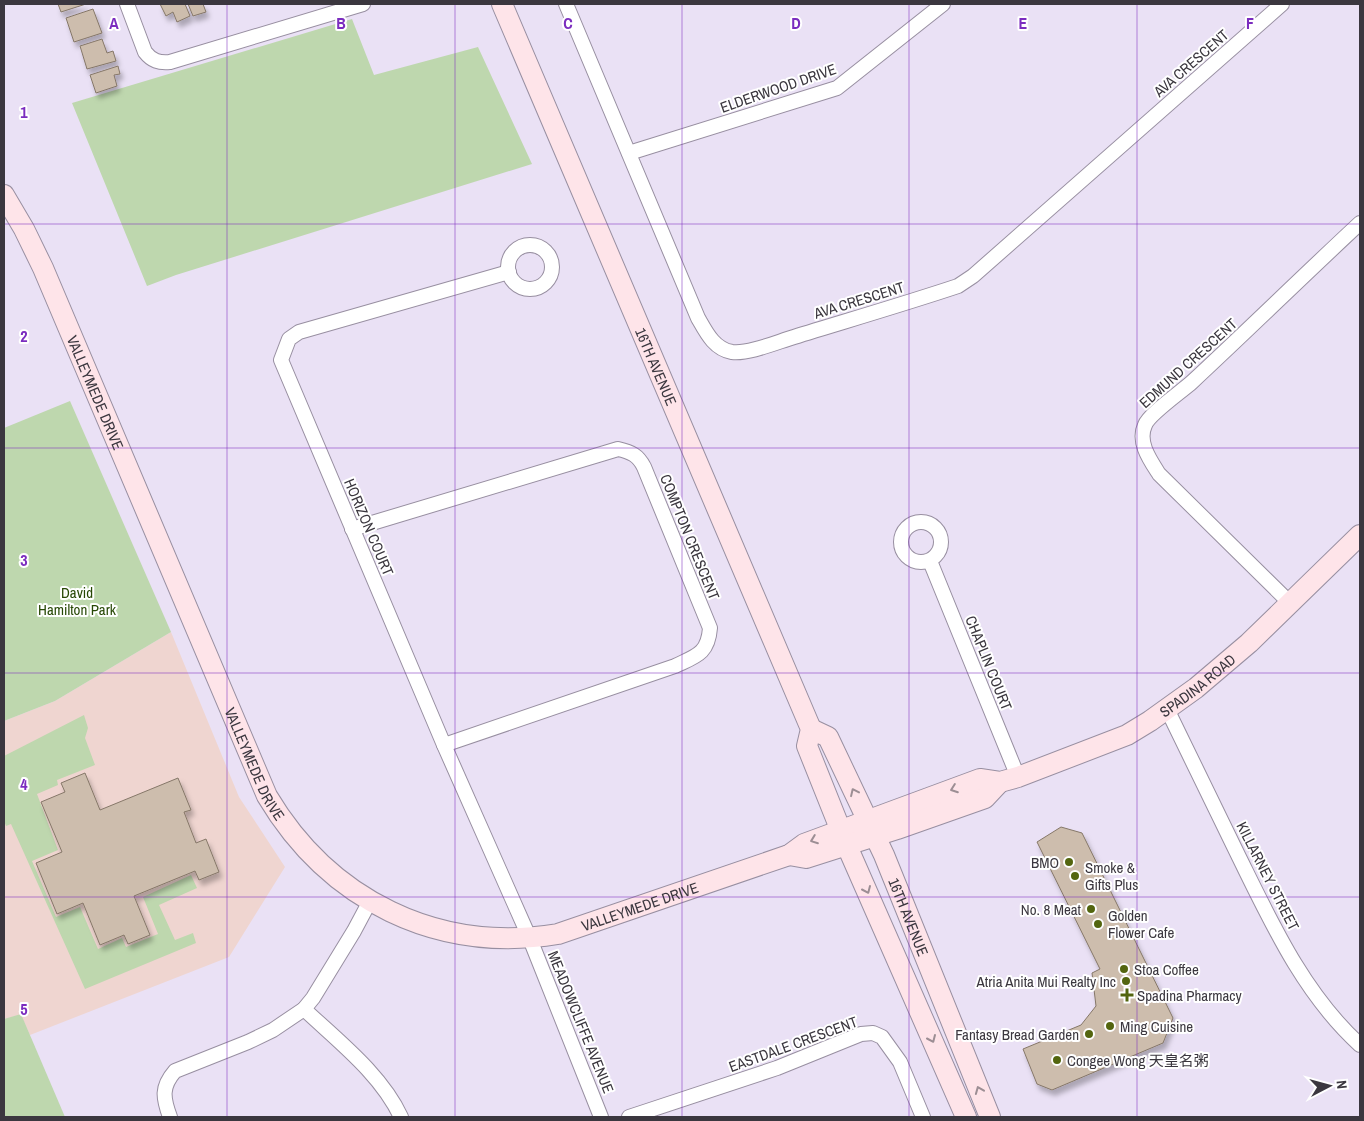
<svg xmlns="http://www.w3.org/2000/svg" width="1364" height="1121" font-family="'Archivo Narrow','Noto Sans SC',sans-serif">
  <style>
    .education { fill: #efd5d0 }
    .green { fill: #bed7ae }
    .building { fill: #cdbdad; stroke: #857768; filter: url(#shadow) }
    .lines { fill: none; stroke-linecap: round; stroke-linejoin: round }
    .street-casing { stroke: #988fa1; stroke-width: 16 }
    .secondary-casing { stroke: #988fa1; stroke-width: 22 }
    .street { stroke: #fff; stroke-width: 14 }
    .secondary { stroke: #fee4e9; stroke-width: 20 }
    .oneway { stroke: #9c8e94 }
    .grid { fill: none; stroke: #7b2cbf; stroke-width: 1; stroke-opacity: 0.55 }
    .poi-dot { fill: #53650f; stroke: #fff; stroke-width: 2 }
    .labels { text-anchor: middle; dominant-baseline: central; stroke-width: 4; stroke-linejoin: round; paint-order: stroke }
    .street-label { font-size: 15px; fill: #3b373f; stroke: #fff }
    .park-label { font-size: 15px; fill: #274805; stroke: #fff }
    .poi-label { font-size: 15px; fill: #3b373f; stroke: #fff; text-anchor: start }
    .grid-label { font-size: 16px; text-anchor: middle; font-weight: bold; fill: #7b2cbf; stroke: #fff; stroke-width: 4; stroke-linejoin: round; paint-order: stroke }
  </style>
  <defs>
    <filter id="shadow"><feDropShadow dx="3" dy="5.5" stdDeviation="2.5" flood-color="#0004"/></filter>
  </defs>
  <rect width="100%" height="100%" fill="#eae1f5"/>
  <polygon class="education" points="171,632 239,797 285,867 229,957 30,1035 21,1015 4,1019 4,721 55,701"/>
  <g class="green">
    <polygon points="352,19 374,75 478,47 532,164 176,275 147,286 72,103"/>
    <polygon points="70,401 171,632 55,701 4,721 4,428"/>
    <polygon points="84,715 88,728 85,738 95,765 57,780 58,785 37,794 58,850 32,861 56,917 80,907 98,949 122,938 126,947 158,934 143,897 191,875 197,888 159,905 175,940 193,933 196,943 85,989 11,824 6,826 4,821 4,756"/>
    <polygon points="21,1014 65,1117 4,1117 4,1019"/>
  </g>
  <g class="building">
    <polygon points="58,4 86,4 61,12"/>
    <polygon points="160,4 185,4 190,16 177,22 173,12 166,16"/>
    <polygon points="188,4 203,4 206,12 193,16"/>
    <polygon points="93,9 102,33 74,42 66,18"/>
    <polygon points="102,39 107,53 113,51 116,61 87,69 80,46"/>
    <polygon points="118,66 120,74 114,75 117,86 96,93 90,75"/>
    <polygon points="85,773 100,810 178,778 191,810 184,812 196,843 206,839 219,872 199,880 195,871 134,896 150,935 128,944 124,935 100,945 83,903 57,914 36,863 62,852 41,802 65,792 61,783"/>
    <polygon points="1061,827 1082,833 1173,1018 1163,1043 1052,1090 1037,1084 1023,1049 1081,1025 1096,1006 1092,973 1100,969 1037,842"/>
  </g>
  <g class="lines">
    <defs>
      <g id="street">
        <path d="M127,4L145,52C152,61 159,63 170,62L363,4"/>
        <path d="M566,4L698,318C706,332 714,349 732,352C749,354 777,342 794,337C849,320 904,304 958,286L973,276L1282,4"/>
        <polyline points="629,153 837,88 943,4"/>
        <circle cx="530" cy="267" r="22"/>
        <polyline points="509,272 299,332 289,339 281,360 444,745 530,939 601,1117"/>
        <circle cx="921" cy="542" r="20"/>
        <path d="M352,529L618,449C631,452 638,455 644,467L710,628C708,654 696,656 675,666L444,745"/>
        <polyline points="930,561 1018,777"/>
        <path d="M1290,603L1159,474C1150,460 1137,442 1145,425C1149,414 1181,392 1192,382C1249,329 1304,275 1360,223"/>
        <path d="M1167,709C1191,758 1215,807 1239,857C1272,924 1304,994 1360,1045"/>
        <path d="M304,1009C338,1041 381,1074 401,1117"/>
        <path d="M170,1117C163,1098 161,1087 175,1071L248,1042L273,1030L304,1009L313,998L354,931L370,901"/>
        <polyline points="629,1117 777,1068 861,1034 873,1033 882,1037 900,1062 923,1117"/>
      </g>
      <g id="secondary">
        <path id="s1" d="M502,4L811,729L807,746L847,846L966,1117"/>
        <path id="s2" d="M4,195L24,229L43,268L267,796C329,900 437,954 558,934L789,855L804,844L980,779L1000,782L1018,777L1127,735L1150,721L1196,688L1249,643L1360,535"/>
        <path id="s3" d="M811,729L828,737L884,855L990,1117"/>
        <polyline points="789,855 806,858 897,829 985,798 1000,782"/>
      </g>
    </defs>
    <use href="#street" class="street-casing"/>
    <use href="#secondary" class="secondary-casing"/>
    <use href="#street" class="street"/>
    <use href="#secondary" class="secondary"/>
  </g>
  <defs><path id="oneway-chevron" d="M-2-3.5L2.5 0L-2 3.5" fill="none" stroke-width="1.6" stroke-linecap="round" stroke-linejoin="round" transform="scale(1.25)"/></defs>
  <g class="oneway">
    <use href="#oneway-chevron" transform="translate(954 789) rotate(160)"/>
    <use href="#oneway-chevron" transform="translate(854 792) rotate(-115)"/>
    <use href="#oneway-chevron" transform="translate(814 840) rotate(159)"/>
    <use href="#oneway-chevron" transform="translate(867 890) rotate(66)"/>
    <use href="#oneway-chevron" transform="translate(932 1039) rotate(66)"/>
    <use href="#oneway-chevron" transform="translate(979 1090) rotate(-112)"/>
  </g>
  <path class="grid" d="M227,4V1117M455,4V1117M682,4V1117M909,4V1117M1137,4V1117M4,224H1360M4,448H1360M4,673H1360M4,897H1360"/>
  <g class="poi-dot">
    <circle cx="1069" cy="862" r="5"/>
    <circle cx="1075" cy="876" r="5"/>
    <circle cx="1091" cy="909" r="5"/>
    <circle cx="1098" cy="924" r="5"/>
    <circle cx="1124" cy="969" r="5"/>
    <circle cx="1126" cy="981" r="5"/>
    <path d="M1124.5 987.5h5v5h5v5h-5v5h-5v-5h-5v-5h5z"/>
    <circle cx="1110" cy="1026" r="5"/>
    <circle cx="1089" cy="1034" r="5"/>
    <circle cx="1057" cy="1060" r="5"/>
  </g>
  <g class="labels">
    <g class="street-label">
      <text transform="translate(1191 63) rotate(-41)">AVA CRESCENT</text>
      <text transform="translate(778 88) rotate(-19)">ELDERWOOD DRIVE</text>
      <text transform="translate(859 300) rotate(-17)">AVA CRESCENT</text>
      <text transform="translate(1188 363) rotate(-42)">EDMUND CRESCENT</text>
      <text stroke="none"><textPath href="#s1" startOffset="394">16TH AVENUE</textPath></text>
      <text stroke="none"><textPath href="#s2" startOffset="218">VALLEYMEDE DRIVE</textPath></text>
      <text transform="translate(369 527) rotate(67)">HORIZON COURT</text>
      <text transform="translate(690 537) rotate(68)">COMPTON CRESCENT</text>
      <text transform="translate(989 663) rotate(68)">CHAPLIN COURT</text>
      <text stroke="none"><textPath href="#s2" startOffset="1692">SPADINA ROAD</textPath></text>
      <text stroke="none"><textPath href="#s2" startOffset="622">VALLEYMEDE DRIVE</textPath></text>
      <text transform="translate(1268 876) rotate(63)">KILLARNEY STREET</text>
      <text stroke="none"><textPath href="#s2" startOffset="1086">VALLEYMEDE DRIVE</textPath></text>
      <text stroke="none"><textPath href="#s3" startOffset="216">16TH AVENUE</textPath></text>
      <text transform="translate(581 1022) rotate(68)">MEADOWCLIFFE AVENUE</text>
      <text transform="translate(793 1044) rotate(-20)">EASTDALE CRESCENT</text>
    </g>
    <g class="park-label">
      <text x="77" y="592">David<tspan x="77" dy="17">Hamilton Park</tspan></text>
    </g>
    <g class="poi-label">
      <text x="1059" y="862" text-anchor="end">BMO</text>
      <text x="1085" y="867">Smoke &amp;<tspan x="1085" dy="17">Gifts Plus</tspan></text>
      <text x="1081" y="909" text-anchor="end">No. 8 Meat</text>
      <text x="1108" y="915">Golden<tspan x="1108" dy="17">Flower Cafe</tspan></text>
      <text x="1134" y="969">Stoa Coffee</text>
      <text x="1116" y="981" text-anchor="end">Atria Anita Mui Realty Inc</text>
      <text x="1137" y="995">Spadina Pharmacy</text>
      <text x="1120" y="1026">Ming Cuisine</text>
      <text x="1079" y="1034" text-anchor="end">Fantasy Bread Garden</text>
      <text x="1067" y="1060">Congee Wong 天皇名粥</text>
    </g>
  </g>
  <g class="grid-label">
    <text x="114" y="29">A</text>
    <text x="341" y="29">B</text>
    <text x="568" y="29">C</text>
    <text x="796" y="29">D</text>
    <text x="1023" y="29">E</text>
    <text x="1250" y="29">F</text>
    <text x="24" y="118">1</text>
    <text x="24" y="342">2</text>
    <text x="24" y="566">3</text>
    <text x="24" y="790">4</text>
    <text x="24" y="1015">5</text>
  </g>
  <rect width="1364" height="1121" fill="none" stroke="#3b373f" stroke-width="10"/>
  <g transform="translate(1329 1086) rotate(84)" stroke="#ffffff" stroke-width="4" paint-order="stroke">
  <path d="M0-4L9 19L0 12L-9 19Z" fill="#3b373f"/>
  <text y="-8" font-size="14" font-weight="bold" text-anchor="middle" fill="#3b373f">N</text>
  </g>
</svg>
